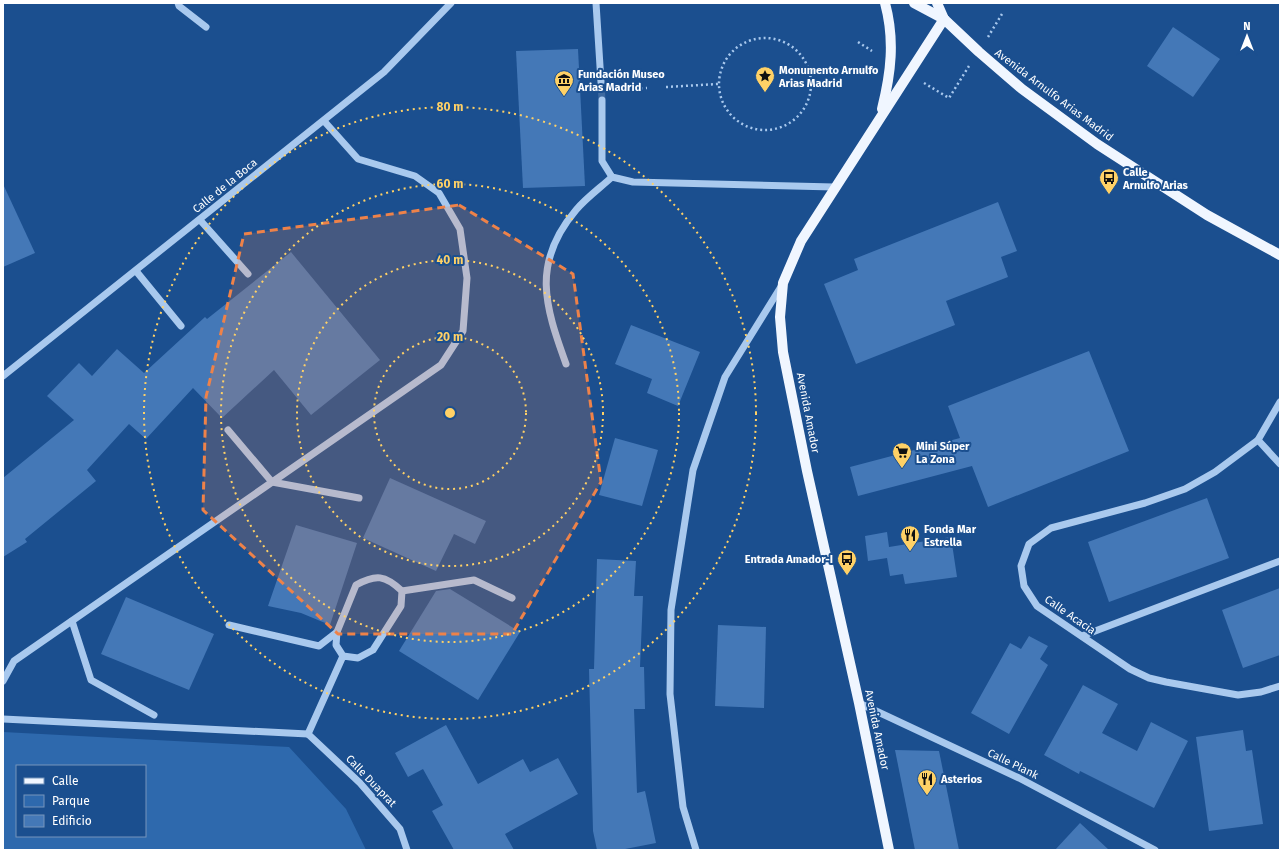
<svg xmlns="http://www.w3.org/2000/svg" width="1283" height="853" font-family="'Fira Sans',sans-serif">
  <style>
    .green { fill: #2e69ad; fill-rule: evenodd }
    .building { fill: #4478b7 }
    .lines { fill: none; stroke-linecap: round; stroke-linejoin: round }
    .minor-tunnel { stroke: #3d69a0; stroke-width: 7; stroke-dasharray: 7 3.5; stroke-linecap: butt }
    .path { stroke: #a9c9ee; stroke-width: 2.5; stroke-dasharray: 2 3; stroke-linecap: butt }
    .minor { stroke: #a9c9ee; stroke-width: 7 }
    .major { stroke: #f0f6ff; stroke-width: 10 }
    .marked { fill: #ee8249; fill-opacity: 0.2; stroke: #ee8249; stroke-width: 3; stroke-dasharray: 8 5; stroke-linejoin: round }
    .ring { fill: none; stroke: #ffd166; stroke-width: 2; stroke-dasharray: 2 4 }
    .labels { text-anchor: middle; dominant-baseline: central; stroke-width: 4; stroke-linejoin: round; paint-order: stroke }
    .poi-label { font-size: 11px; font-weight: bold; fill: #fff; stroke: #1b4f8f; text-anchor: start }
    .street-label { font-size: 11px; fill: #fff; stroke: #1b4f8f }
    .centre { fill: #ffd166; stroke: #1b4f8f; stroke-width: 2 }
    .ring-label { font-size: 12px; text-anchor: middle; font-weight: bold; fill: #ffd166; stroke: #1b4f8f; stroke-width: 4; stroke-linejoin: round; paint-order: stroke }
  </style>
  <rect width="100%" height="100%" fill="#1b4f8f"/>
  <path class="green" d="M3,732L289,747L346,809L366,850H3ZM17,766H145V836H17Z"/>
  <g class="building">
    <polygon points="1173,27 1220,59 1193,97 1147,66"/>
    <polygon points="578,49 585,186 523,188 516,51"/>
    <polygon points="3,184 35,253 3,267"/>
    <polygon points="998,202 1017,251 1001,257 1008,277 946,301 955,325 856,364 824,284 858,270 854,259"/>
    <polygon points="291,252 380,360 311,415 274,370 222,418 193,388 146,439 129,424 87,470 96,481 25,539 27,542 3,557 3,478 74,420 47,396 79,363 92,376 117,349 144,373 205,317 207,319"/>
    <polygon points="631,325 700,352 678,406 647,393 652,379 615,364"/>
    <polygon points="1089,351 1129,451 988,507 972,466 858,496 850,467 960,438 948,406"/>
    <polygon points="615,438 658,450 642,506 599,495"/>
    <polygon points="390,478 486,521 475,544 454,534 436,571 363,538"/>
    <polygon points="1207,498 1229,558 1109,602 1088,542"/>
    <polygon points="296,525 357,543 330,625 301,613 268,606"/>
    <polygon points="887,532 889,547 951,537 957,577 905,584 903,574 890,576 887,558 868,561 865,536"/>
    <polygon points="597,559 636,561 634,596 643,596 640,667 644,667 645,709 634,709 637,793 645,791 656,843 620,850 597,850 593,831 589,669 594,669"/>
    <polygon points="1280,588 1280,655 1243,668 1222,610"/>
    <polygon points="450,589 520,632 478,700 399,651 436,591"/>
    <polygon points="126,597 214,634 189,690 101,654"/>
    <polygon points="718,625 766,627 764,708 715,706"/>
    <polygon points="1029,636 1048,646 1040,659 1048,665 1009,734 971,713 1010,643 1021,649"/>
    <polygon points="1083,685 1118,704 1102,733 1137,751 1151,722 1188,741 1154,808 1080,771 1079,774 1044,755"/>
    <polygon points="446,725 478,784 523,759 530,772 558,758 578,794 505,834 514,850 454,850 432,811 443,805 423,769 408,777 395,753"/>
    <polygon points="1243,730 1246,751 1252,750 1263,824 1209,831 1196,737"/>
    <polygon points="895,750 939,751 959,850 915,850"/>
    <polygon points="1080,823 1109,850 1055,850"/>
  </g>
  <g class="lines">
    <polyline class="minor-tunnel" points="601,82 602,100"/>
    <g class="path">
      <polyline points="988,37 1002,14"/>
      <circle cx="765" cy="84" r="46"/>
      <polyline points="858,42 872,51"/>
      <polyline points="924,83 949,98 969,66"/>
      <polyline points="666,87 718,84"/>
      <polyline points="616,90 647,88"/>
    </g>
    <g class="minor">
      <polyline points="178,3 179,6 206,27"/>
      <polyline points="596,3 601,82"/>
      <polyline points="602,100 602,161 612,177 633,182 834,187"/>
      <polyline points="200,220 248,274"/>
      <polyline points="136,271 181,326"/>
      <path d="M566,364C545,306 531,263 576,210C586,198 600,188 612,177"/>
      <polyline points="3,376 384,72 451,3"/>
      <polyline points="1280,402 1258,440 1215,472 1185,489 1145,503 1051,528 1029,544 1021,566 1024,586 1037,606 1130,669 1149,678 1166,682 1238,695 1261,692 1280,686"/>
      <polyline points="228,430 272,482 359,498"/>
      <polyline points="1258,440 1280,464"/>
      <polyline points="402,591 474,580 512,598"/>
      <polyline points="72,621 91,680 154,715"/>
      <polyline points="229,625 319,646 337,632"/>
      <polyline points="1082,636 1280,561"/>
      <polyline points="3,681 14,661 441,365 463,331 467,278 460,229 439,193 415,176 358,159 324,121"/>
      <polyline points="859,703 1019,778 1155,850"/>
      <polyline points="3,719 308,734"/>
      <path d="M308,734L343,656L358,658L373,650L401,606L402,591C385,575 376,574 356,585L337,632L336,645L343,656"/>
      <polyline points="308,734 360,783 400,829 407,850"/>
      <polyline points="696,850 683,807 670,694 671,610 693,470 725,377 782,285"/>
    </g>
    <g class="major">
      <polyline points="914,3 944,19 979,52 1022,89 1097,144 1207,215 1280,255"/>
      <polyline points="937,3 944,19"/>
      <path d="M882,109C891,73 895,40 885,3"/>
      <polyline points="889,850 859,703 807,471 783,352 780,317 783,283 801,241 944,19"/>
    </g>
  </g>
  <path class="marked" d="M459,205L573,274L601,482L512,634H338L203,510L206,397L244,234Z"/>
  <g class="ring">
    <circle cx="450" cy="413" r="76"/>
    <circle cx="450" cy="413" r="153"/>
    <circle cx="450" cy="413" r="229"/>
    <circle cx="450" cy="413" r="306"/>
  </g>
  <defs>
    <symbol id="sight-pin" viewBox="-11 -11 22 30"><path d="M0 17L-7.5 6A9.5 9.5 0 1 1 7.5 6Z" fill="#ffd166" stroke="#1b4f8f"/><path d="M0-6L1.8-2.2L6-1.7L2.9 1.2L3.7 5.4L0 3.3L-3.7 5.4L-2.9 1.2L-6-1.7L-1.8-2.2Z" fill="#111"/></symbol>
    <symbol id="museum-pin" viewBox="-11 -11 22 30"><path d="M0 17L-7.5 6A9.5 9.5 0 1 1 7.5 6Z" fill="#ffd166" stroke="#1b4f8f"/><path d="M0-6L6-3V-2H-6V-3ZM-5-1h2V3h-2ZM-1-1h2V3h-2ZM3-1h2V3H3ZM-6 4H6V6H-6Z" fill="#111"/></symbol>
    <symbol id="bus-pin" viewBox="-11 -11 22 30"><path d="M0 17L-7.5 6A9.5 9.5 0 1 1 7.5 6Z" fill="#ffd166" stroke="#1b4f8f"/><path d="M-5-6H5V4H4V6H2V4H-2V6H-4V4H-5ZM-3.5-4V0h7V-4ZM-3.5 1.2v1.5H-2V1.2ZM2 1.2v1.5H3.5V1.2Z" fill="#111"/></symbol>
    <symbol id="supermarket-pin" viewBox="-11 -11 22 30"><path d="M0 17L-7.5 6A9.5 9.5 0 1 1 7.5 6Z" fill="#ffd166" stroke="#1b4f8f"/><path d="M-6-5.5h2.5l.6 2H6L4.5 2H-2.5L-4.4-4H-6ZM-1.5 3.2a1.3 1.3 0 1 0 .1 0ZM3 3.2a1.3 1.3 0 1 0 .1 0Z" fill="#111"/></symbol>
    <symbol id="restaurant-pin" viewBox="-11 -11 22 30"><path d="M0 17L-7.5 6A9.5 9.5 0 1 1 7.5 6Z" fill="#ffd166" stroke="#1b4f8f"/><path d="M-5-6h1v4h1v-4h1v4h1v-4h1v5L-1.5 .5V6h-2V.5L-5-1ZM5-6V6H3V1.5H1.5Q1.5-4 5-6Z" fill="#111"/></symbol>
  </defs>
  <g fill-rule="evenodd">
    <use href="#sight-pin" x="754" y="65" width="22" height="30"/>
    <use href="#museum-pin" x="553" y="69" width="22" height="30"/>
    <use href="#bus-pin" x="1098" y="167" width="22" height="30"/>
    <use href="#supermarket-pin" x="891" y="441" width="22" height="30"/>
    <use href="#restaurant-pin" x="899" y="524" width="22" height="30"/>
    <use href="#bus-pin" x="836" y="548" width="22" height="30"/>
    <use href="#restaurant-pin" x="916" y="768" width="22" height="30"/>
  </g>
  <g class="labels">
    <g class="poi-label">
      <text x="779" y="70">Monumento Arnulfo<tspan x="779" dy="13">Arias Madrid</tspan></text>
      <text x="578" y="74">Fundación Museo<tspan x="578" dy="13">Arias Madrid</tspan></text>
      <text x="1123" y="172">Calle<tspan x="1123" dy="13">Arnulfo Arias</tspan></text>
      <text x="916" y="446">Mini Súper<tspan x="916" dy="13">La Zona</tspan></text>
      <text x="924" y="529">Fonda Mar<tspan x="924" dy="13">Estrella</tspan></text>
      <text x="833" y="559" text-anchor="end">Entrada Amador-I</text>
      <text x="941" y="779">Asterios</text>
    </g>
    <g class="street-label">
      <text transform="translate(1054 95) rotate(37)">Avenida Arnulfo Arias Madrid</text>
      <text transform="translate(225 186) rotate(-39)">Calle de la Boca</text>
      <text transform="translate(808 413) rotate(79)">Avenida Amador</text>
      <text transform="translate(1070 615) rotate(35)">Calle Acacia</text>
      <text transform="translate(877 730) rotate(78)">Avenida Amador</text>
      <text transform="translate(1013 764) rotate(26)">Calle Plank</text>
      <text transform="translate(371 781) rotate(46)">Calle Duaprat</text>
    </g>
  </g>
  <circle cx="450" cy="413" r="6" class="centre"/>
  <g class="ring-label">
    <text x="450" y="111">80 m</text>
    <text x="450" y="188">60 m</text>
    <text x="450" y="264">40 m</text>
    <text x="450" y="341">20 m</text>
  </g>
  <rect width="1283" height="853" fill="none" stroke="#ffffff" stroke-width="8"/>
  <rect x="16" y="765" width="130" height="72" fill="#1b4f8f" stroke="#7695bc"/>
  <rect x="24" y="778" width="20" height="6" fill="#f0f6ff" stroke="#7695bc"/>
  <text x="52" y="785" font-size="12" fill="#ffffff">Calle</text>
  <rect x="24" y="795" width="20" height="12" fill="#2e69ad" stroke="#7695bc"/>
  <text x="52" y="805" font-size="12" fill="#ffffff">Parque</text>
  <rect x="24" y="815" width="20" height="12" fill="#4478b7" stroke="#7695bc"/>
  <text x="52" y="825" font-size="12" fill="#ffffff">Edificio</text>
  <g transform="translate(1247 36)" stroke="#1b4f8f" stroke-width="3" paint-order="stroke">
  <path d="M0-3L7 15L0 10L-7 15Z" fill="#ffffff"/>
  <text y="-6" font-size="11" font-weight="bold" text-anchor="middle" fill="#ffffff">N</text>
  </g>
</svg>
